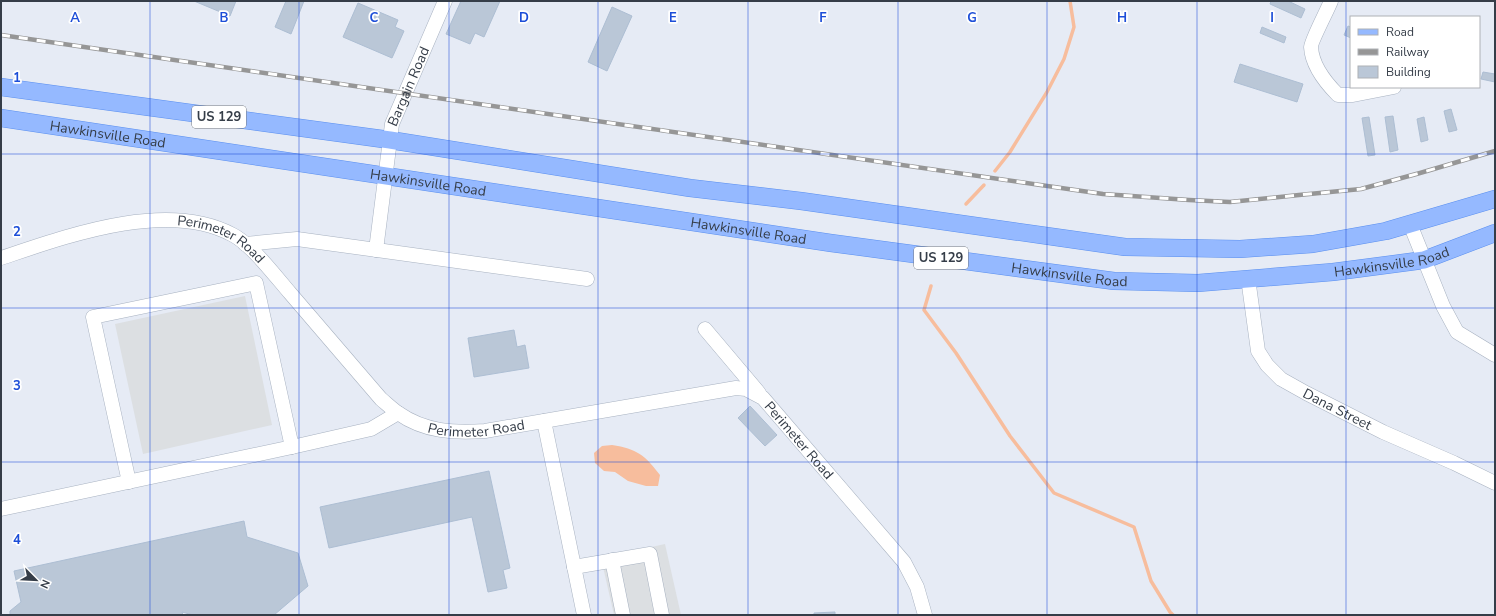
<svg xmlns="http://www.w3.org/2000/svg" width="1496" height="616" font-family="'Nunito Sans',sans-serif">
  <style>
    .parking { fill: #dcdfe2 }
    .water { fill: #f7bd9d }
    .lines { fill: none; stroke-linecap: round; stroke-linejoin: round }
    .stream { stroke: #f7bd9d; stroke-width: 3.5 }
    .building { fill: #bac7d7; stroke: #adbed3 }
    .minor-casing { stroke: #a8b2c1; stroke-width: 15 }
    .major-casing { stroke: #5a8fef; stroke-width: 18 }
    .minor { stroke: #fff; stroke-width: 14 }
    .major { stroke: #95b9ff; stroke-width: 17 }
    .rail-casing { stroke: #969696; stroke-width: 4.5 }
    .rail { stroke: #fff; stroke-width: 3; stroke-dasharray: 9; stroke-linecap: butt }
    .grid { fill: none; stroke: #1d4ed8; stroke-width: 1; stroke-opacity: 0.55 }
    .labels { text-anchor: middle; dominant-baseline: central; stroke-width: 3.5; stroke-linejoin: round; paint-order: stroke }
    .shield { fill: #fff; stroke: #72777f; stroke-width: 1 }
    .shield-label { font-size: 13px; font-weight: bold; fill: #353d48 }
    .street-label { font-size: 14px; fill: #353d48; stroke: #fff }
    .grid-label { font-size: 13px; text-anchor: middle; font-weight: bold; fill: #1d4ed8; stroke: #fff; stroke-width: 3.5; stroke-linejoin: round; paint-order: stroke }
  </style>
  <rect width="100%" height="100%" fill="#e6ebf5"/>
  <g class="parking">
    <polygon points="245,296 272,425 143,454 115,324"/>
    <polygon points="665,544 681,615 614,615 601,558"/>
  </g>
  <path class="water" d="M612,445C637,449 645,455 660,475L658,486H646L628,481L615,472L604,471L595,463L594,453L602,446Z"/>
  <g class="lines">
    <g class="stream">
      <polyline points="995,171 1010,152 1047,92 1064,59 1074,27 1070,1"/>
      <polyline points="966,204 984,185"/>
      <polyline points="931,286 924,310 956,353 1010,436 1054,493 1134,527 1151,581 1170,612 1173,615"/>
    </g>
  </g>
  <g class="building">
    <polygon points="194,1 236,1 230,16"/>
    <polygon points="286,1 304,1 291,34 275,27"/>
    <polygon points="461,1 500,1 484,37 475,33 470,44 446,34"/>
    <polygon points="1271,1 1288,1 1305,9 1301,18 1270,4"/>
    <polygon points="358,3 398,20 395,27 404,31 392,58 343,37"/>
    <polygon points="612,7 632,16 607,71 588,62"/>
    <polygon points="1348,26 1351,27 1351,38 1344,35"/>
    <polygon points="1262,27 1286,37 1284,43 1260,33"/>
    <polygon points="1240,64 1303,84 1297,102 1234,82"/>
    <polygon points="1483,72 1495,74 1495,82 1481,79"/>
    <polygon points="1451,109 1457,130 1449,132 1444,111"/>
    <polygon points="1393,116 1398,150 1390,152 1385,117"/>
    <polygon points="1369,117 1375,155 1368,156 1362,118"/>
    <polygon points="1424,117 1428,140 1421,142 1417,119"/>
    <polygon points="514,330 517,347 525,345 529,368 474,377 468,338"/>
    <polygon points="750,406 777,435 765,446 738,418"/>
    <polygon points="489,471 510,568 503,570 507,588 488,592 472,517 329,548 320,507"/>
    <polygon points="244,521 247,537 298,553 308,586 274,615 193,615 182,612 183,615 10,615 10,611 21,602 14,571"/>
    <polygon points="835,612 835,615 814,615 814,613"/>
  </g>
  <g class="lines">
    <defs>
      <g id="minor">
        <path d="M1331,1C1328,9 1311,41 1311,47C1312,66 1325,82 1338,95H1353L1394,87"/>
        <polyline points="1410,224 1443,306 1457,332 1495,355"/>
        <polyline points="245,244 297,239 587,279"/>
        <path id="s1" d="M376,250L392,124L445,1"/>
        <path id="s2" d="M1,258C67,236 167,199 233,235C252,245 276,277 290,293C321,329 351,364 381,399C387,404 392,409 398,413C425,432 454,433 485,431L736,388L746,389L763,398L904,562L917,587L925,615"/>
        <path id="s3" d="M1248,278L1258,351L1267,365L1281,379L1306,393L1383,432L1454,463L1495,483"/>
        <polyline points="705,329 759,393"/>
        <polyline points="544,421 584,615"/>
        <polyline points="129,482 93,317 256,283 292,447"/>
        <polyline points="1,509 292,447 371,429 398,413"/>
        <polyline points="612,560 623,615"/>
        <polyline points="574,567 650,554 662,615"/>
      </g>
      <g id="major">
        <polyline points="1,87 390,140 690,188 801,201 1125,247 1240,249 1313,244 1386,231 1495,199"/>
        <path id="s4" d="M1,118L831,243L1114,281L1198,283L1333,272L1424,260L1495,233"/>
      </g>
    </defs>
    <use href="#minor" class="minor-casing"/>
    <use href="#major" class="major-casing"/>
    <use href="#minor" class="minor"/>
    <use href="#major" class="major"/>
    <defs>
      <polyline id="rail" points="1,35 1103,194 1189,200 1230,202 1299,195 1361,189 1420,173 1495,151"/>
    </defs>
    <use href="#rail" class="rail-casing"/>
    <use href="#rail" class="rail"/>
  </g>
  <path class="grid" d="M150,1V615M299,1V615M449,1V615M598,1V615M748,1V615M898,1V615M1047,1V615M1197,1V615M1346,1V615M1,154H1495M1,308H1495M1,462H1495"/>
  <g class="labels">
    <g class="shield">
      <rect x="192" y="106" width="54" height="22" rx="3"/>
      <rect x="914" y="247" width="54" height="22" rx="3"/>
    </g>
    <g class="shield-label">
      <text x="219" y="117">US 129</text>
      <text x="941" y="258">US 129</text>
    </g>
    <g class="street-label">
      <text stroke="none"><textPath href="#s1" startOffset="168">Bargain Road</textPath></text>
      <text stroke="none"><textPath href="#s4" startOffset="108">Hawkinsville Road</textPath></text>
      <text stroke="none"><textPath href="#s4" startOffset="432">Hawkinsville Road</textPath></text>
      <text stroke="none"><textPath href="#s4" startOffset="756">Hawkinsville Road</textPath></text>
      <text stroke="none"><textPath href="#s2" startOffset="230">Perimeter Road</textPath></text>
      <text stroke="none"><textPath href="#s4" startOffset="1404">Hawkinsville Road</textPath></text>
      <text stroke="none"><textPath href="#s4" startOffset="1080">Hawkinsville Road</textPath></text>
      <text stroke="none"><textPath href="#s3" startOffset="174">Dana Street</textPath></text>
      <text stroke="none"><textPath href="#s2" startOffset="565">Perimeter Road</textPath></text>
      <text stroke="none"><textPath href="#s2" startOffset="913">Perimeter Road</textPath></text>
    </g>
  </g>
  <g class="grid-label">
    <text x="75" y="22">A</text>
    <text x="224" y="22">B</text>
    <text x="374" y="22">C</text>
    <text x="524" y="22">D</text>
    <text x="673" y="22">E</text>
    <text x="823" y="22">F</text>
    <text x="972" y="22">G</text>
    <text x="1122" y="22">H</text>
    <text x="1272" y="22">I</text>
    <text x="17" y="82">1</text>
    <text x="17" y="236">2</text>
    <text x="17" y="390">3</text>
    <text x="17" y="544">4</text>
  </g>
  <rect width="1496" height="616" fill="none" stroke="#353d48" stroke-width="4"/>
  <rect x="1350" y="16" width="130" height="72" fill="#ffffff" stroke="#aeb1b6"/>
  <rect x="1358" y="29" width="20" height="6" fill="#95b9ff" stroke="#aeb1b6"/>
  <text x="1386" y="36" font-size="12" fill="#353d48">Road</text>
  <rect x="1358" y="49" width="20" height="6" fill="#969696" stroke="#aeb1b6"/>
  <text x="1386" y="56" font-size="12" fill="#353d48">Railway</text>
  <rect x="1358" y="66" width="20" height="12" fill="#bac7d7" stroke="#aeb1b6"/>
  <text x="1386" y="76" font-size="12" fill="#353d48">Building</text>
  <g transform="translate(36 580) rotate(114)" stroke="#ffffff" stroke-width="3" paint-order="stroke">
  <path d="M0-3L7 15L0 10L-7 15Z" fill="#353d48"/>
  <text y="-6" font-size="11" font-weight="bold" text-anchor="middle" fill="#353d48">N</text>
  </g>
</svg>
